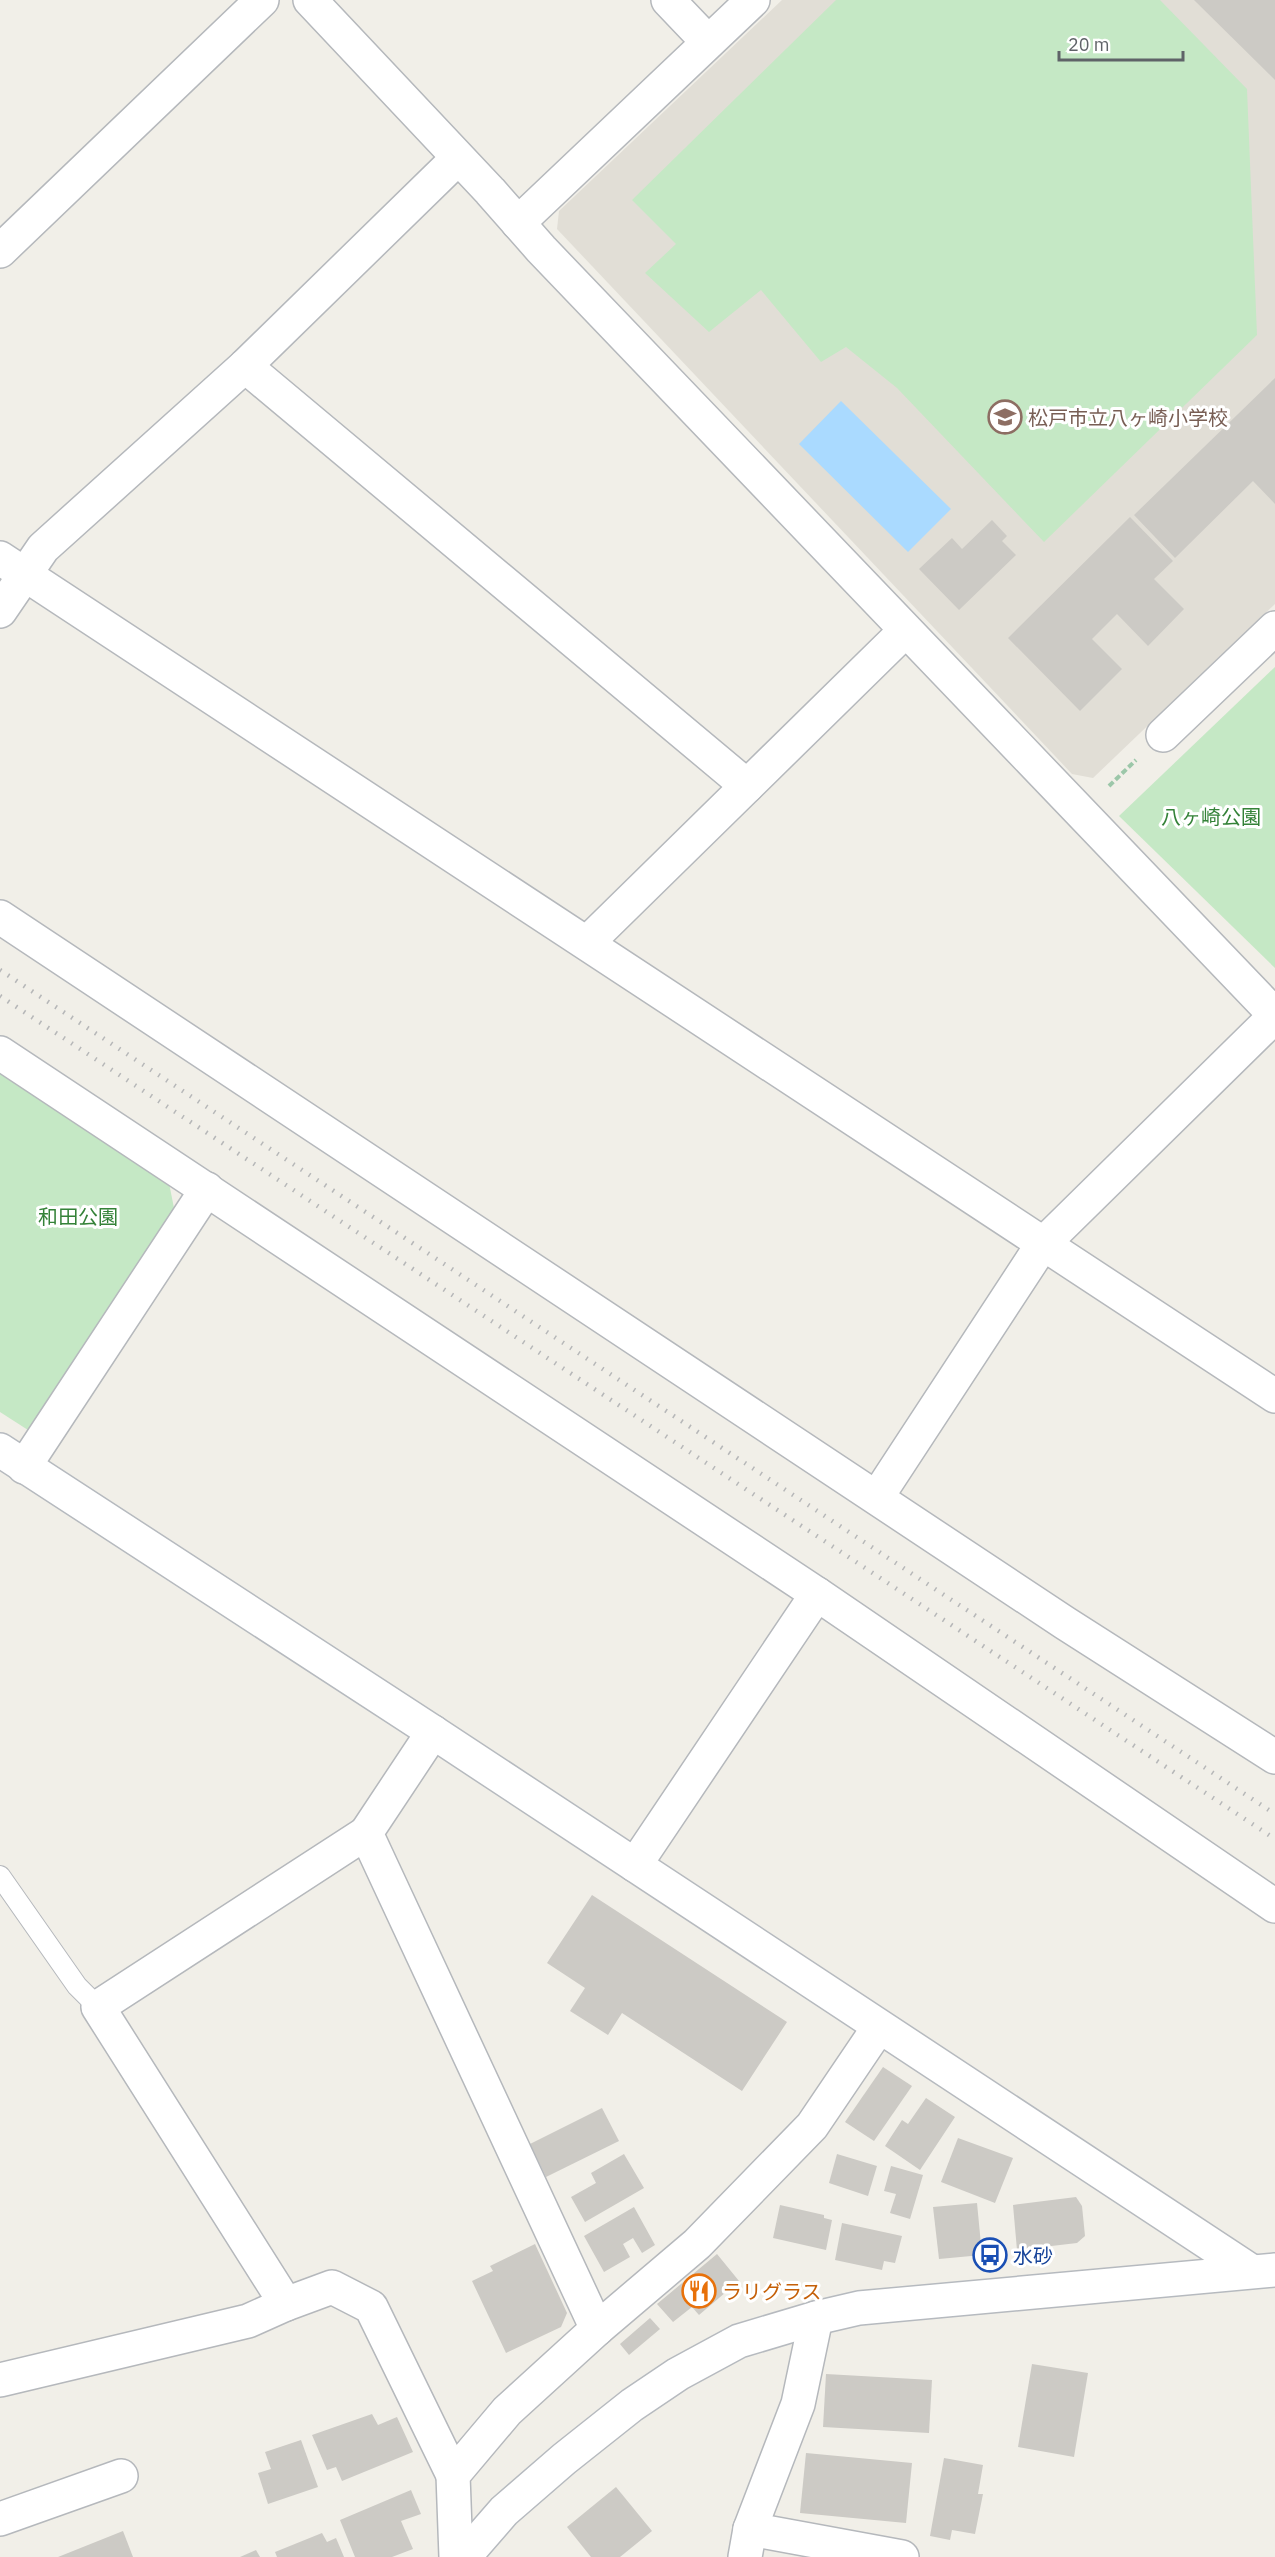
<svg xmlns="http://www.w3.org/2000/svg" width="1275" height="2557" font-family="'IBM Plex Sans','Noto Sans JP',sans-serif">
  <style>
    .education { fill: #e1ded6 }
    .green { fill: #c5e8c5 }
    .water { fill: #aadaff }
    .building { fill: #cccac5 }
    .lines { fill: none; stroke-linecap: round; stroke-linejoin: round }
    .lane-casing { stroke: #b5b8bc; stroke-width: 22 }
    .street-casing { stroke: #b5b8bc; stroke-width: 36 }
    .secondary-casing { stroke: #b6babf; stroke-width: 36 }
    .path { stroke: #9cc7a9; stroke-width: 4; stroke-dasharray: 6 3; stroke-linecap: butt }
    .lane { stroke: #fff; stroke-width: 20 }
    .street { stroke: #fff; stroke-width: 33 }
    .secondary { stroke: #fff; stroke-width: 33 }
    .rail { stroke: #b6b7b8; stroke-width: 4.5; stroke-dasharray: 1.5 8; stroke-linecap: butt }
    .labels { text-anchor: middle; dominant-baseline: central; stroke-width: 6; stroke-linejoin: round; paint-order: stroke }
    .education-label { font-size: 20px; fill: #785e54; stroke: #fff; text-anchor: start }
    .park-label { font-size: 20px; fill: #348238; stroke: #fff }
    .transit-label { font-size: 20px; fill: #164399; stroke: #fff; text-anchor: start }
    .food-label { font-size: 20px; fill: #c56008; stroke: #fff; text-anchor: start }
  </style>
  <rect width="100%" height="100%" fill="#f1efe8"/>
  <polygon class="education" points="782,0 1275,0 1275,604 1093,778 1072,774 557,229 559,211"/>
  <g class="green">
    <polygon points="836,0 1160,0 1247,89 1257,335 1044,542 897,388 846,347 821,362 761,290 709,332 645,273 676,244 632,200"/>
    <polygon points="1275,667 1275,968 1119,816"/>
    <polygon points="0,1071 169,1183 175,1213 28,1430 0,1412"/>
  </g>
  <polygon class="water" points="841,401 951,509 908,552 799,444"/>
  <g class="building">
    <polygon points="1194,0 1275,0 1275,80"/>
    <polygon points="1275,378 1275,504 1253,481 1175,558 1134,515"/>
    <polygon points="1130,517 1173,561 1154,579 1184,609 1148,646 1117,614 1092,639 1122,669 1080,711 1008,638"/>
    <polygon points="992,520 1007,536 1002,541 1016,555 959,610 919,569 952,538 962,549"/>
    <polygon points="592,1895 787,2022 742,2091 622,2013 608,2035 570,2011 585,1988 547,1963"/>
    <polygon points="883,2067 912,2086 874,2141 845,2122"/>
    <polygon points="926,2098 955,2117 920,2170 885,2146 902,2120 908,2124"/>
    <polygon points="602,2108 619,2141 546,2177 530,2144"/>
    <polygon points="958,2138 1013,2158 995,2203 941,2182"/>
    <polygon points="624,2154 644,2188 585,2222 571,2197 596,2183 591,2173"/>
    <polygon points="837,2154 877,2166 868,2196 829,2183"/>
    <polygon points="891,2166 923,2175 910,2219 890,2213 896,2194 884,2191"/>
    <polygon points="1076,2197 1082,2206 1085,2236 1077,2243 1017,2250 1013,2205"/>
    <polygon points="977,2203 982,2255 939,2259 933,2207"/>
    <polygon points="780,2205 824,2215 824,2218 832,2220 826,2250 773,2238"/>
    <polygon points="634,2207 655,2245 642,2253 633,2238 623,2244 630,2257 604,2272 584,2236"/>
    <polygon points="842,2223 902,2236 895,2263 884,2261 882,2270 835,2260"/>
    <polygon points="535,2244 567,2313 561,2327 506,2353 472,2281 493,2271 490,2266"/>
    <polygon points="717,2254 739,2281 699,2315 692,2307 673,2322 657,2304"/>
    <polygon points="650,2318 660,2329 629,2355 620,2344"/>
    <polygon points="1032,2364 1088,2373 1074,2457 1018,2447"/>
    <polygon points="826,2374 932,2380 929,2433 823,2427"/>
    <polygon points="372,2414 378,2425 397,2417 413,2452 342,2481 336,2467 327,2470 312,2435"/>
    <polygon points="301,2440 318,2487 268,2504 258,2473 271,2469 265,2452"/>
    <polygon points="806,2453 912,2463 906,2523 800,2513"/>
    <polygon points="944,2458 983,2465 978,2494 983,2494 975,2534 952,2530 950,2540 930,2536"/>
    <polygon points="616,2487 652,2531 620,2557 591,2557 567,2527"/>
    <polygon points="411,2490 421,2514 401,2521 413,2549 392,2557 355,2557 340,2520"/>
    <polygon points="123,2531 133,2557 58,2557"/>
    <polygon points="322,2533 327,2542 336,2538 344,2557 277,2557 275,2552"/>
    <polygon points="256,2550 260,2557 240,2557"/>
  </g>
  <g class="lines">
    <defs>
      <polyline id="lane" points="0,1876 77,1986 98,2007"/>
      <g id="street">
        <polyline points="310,0 490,191 541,249 1275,1015"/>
        <polyline points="668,0 708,42"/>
        <polyline points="518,223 753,0"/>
        <polyline points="0,251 262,0"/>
        <polyline points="245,366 747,786"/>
        <path d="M0,558C427,835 849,1119 1275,1396"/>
        <polyline points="0,611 43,548 245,366 458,158"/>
        <polyline points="1163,735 1275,628"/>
        <polyline points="0,917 1065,1623 1275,1757"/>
        <polyline points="588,942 905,631"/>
        <polyline points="0,1053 817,1594"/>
        <polyline points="24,1467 207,1189"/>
        <polyline points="877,1497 1042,1245 1275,1016"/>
        <polyline points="433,1732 366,1833 597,2329"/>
        <polyline points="366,1833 98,2007 286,2304 332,2287 371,2307 453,2475"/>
        <polyline points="635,1865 817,1594 1275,1906"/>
        <polyline points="0,2380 248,2321 286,2304"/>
        <polyline points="0,2519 121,2476"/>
        <polyline points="750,2529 902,2557"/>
        <polyline points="456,2557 453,2475 507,2411 597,2329 697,2244 812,2126 879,2027"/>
        <polyline points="745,2557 750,2529 798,2404 816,2318"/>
      </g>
      <g id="secondary">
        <polyline points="0,1450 433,1732 1251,2271"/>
        <polyline points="464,2557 504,2511 564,2459 632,2405 678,2374 739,2341 816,2318 859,2308 1275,2270"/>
      </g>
    </defs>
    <use href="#lane" class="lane-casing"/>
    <use href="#street" class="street-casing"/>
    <use href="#secondary" class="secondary-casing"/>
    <polyline class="path" points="1109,786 1136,760"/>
    <use href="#lane" class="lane"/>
    <use href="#street" class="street"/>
    <use href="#secondary" class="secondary"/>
    <g class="rail">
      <polyline points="0,970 1275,1814"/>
      <polyline points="0,996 1275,1839"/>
    </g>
  </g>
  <defs>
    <symbol id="school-ring" viewBox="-11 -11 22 22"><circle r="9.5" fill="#fff" stroke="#8d6e63" stroke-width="1.5"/><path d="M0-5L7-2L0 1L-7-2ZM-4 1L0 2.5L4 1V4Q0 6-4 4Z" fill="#8d6e63"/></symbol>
    <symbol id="bus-ring" viewBox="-11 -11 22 22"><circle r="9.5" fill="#fff" stroke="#1a4fb4" stroke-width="1.5"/><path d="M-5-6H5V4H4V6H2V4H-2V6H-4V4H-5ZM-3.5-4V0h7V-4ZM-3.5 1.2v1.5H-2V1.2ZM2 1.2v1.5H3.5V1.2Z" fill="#1a4fb4"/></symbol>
    <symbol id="restaurant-ring" viewBox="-11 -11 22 22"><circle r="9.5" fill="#fff" stroke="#e8710a" stroke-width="1.5"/><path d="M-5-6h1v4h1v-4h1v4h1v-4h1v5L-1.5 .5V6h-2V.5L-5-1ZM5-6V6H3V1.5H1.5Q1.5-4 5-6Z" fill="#e8710a"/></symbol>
  </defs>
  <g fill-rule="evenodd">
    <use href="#school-ring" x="986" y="398" width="38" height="38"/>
    <use href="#bus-ring" x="971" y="2236" width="38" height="38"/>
    <use href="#restaurant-ring" x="680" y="2272" width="38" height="38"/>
  </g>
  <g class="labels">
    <g class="education-label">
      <text x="1028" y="417">松戸市立八ヶ崎小学校</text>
    </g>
    <g class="park-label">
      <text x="1211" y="816">八ヶ崎公園</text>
      <text x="78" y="1216">和田公園</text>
    </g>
    <g class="transit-label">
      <text x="1013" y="2255">水砂</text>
    </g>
    <g class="food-label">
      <text x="722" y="2291">ラリグラス</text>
    </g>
  </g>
  <path d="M1059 51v9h124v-9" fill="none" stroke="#5f6368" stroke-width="3"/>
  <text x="1068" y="51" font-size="18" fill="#5f6368" stroke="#ffffff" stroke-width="4.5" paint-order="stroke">20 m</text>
</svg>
